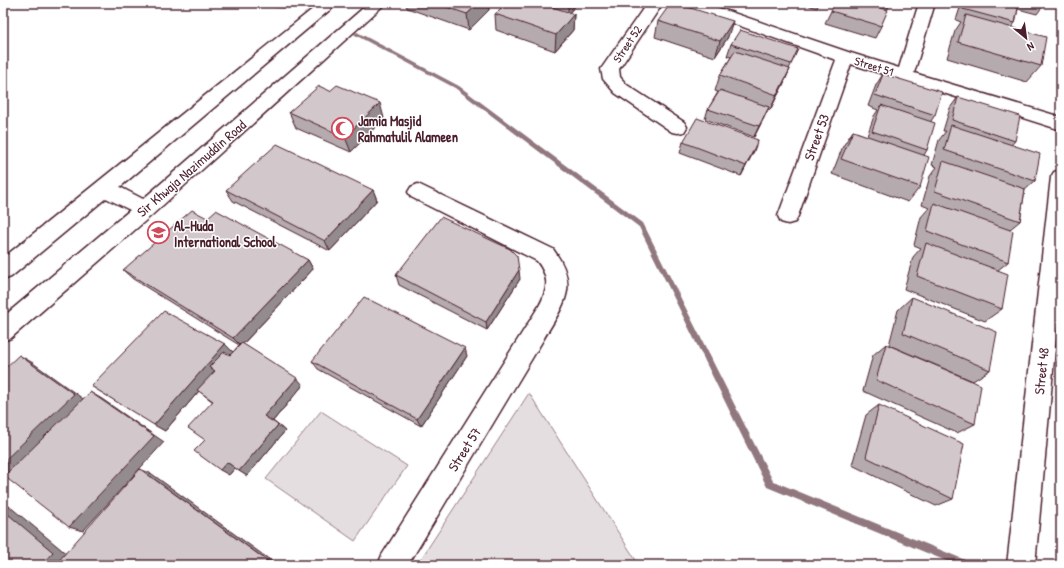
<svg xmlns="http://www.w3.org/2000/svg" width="1064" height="568" font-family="'Patrick Hand',sans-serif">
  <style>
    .green { fill: #e5dee0; stroke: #987e86 }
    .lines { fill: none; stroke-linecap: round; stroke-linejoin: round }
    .stream { fill: #91787e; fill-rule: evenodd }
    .minor-casing { stroke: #4a1f2b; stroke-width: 3 }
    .secondary-casing { stroke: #4a1f2b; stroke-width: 3 }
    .minor { fill: #fff; fill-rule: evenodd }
    .secondary { fill: #fff; fill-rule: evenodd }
    .wall { fill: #b5abaf; stroke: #4a1f2b }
    .shaded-wall { fill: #938b8e; stroke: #4a1f2b }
    .building { fill: #d2c7cb; stroke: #4a1f2b }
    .labels { text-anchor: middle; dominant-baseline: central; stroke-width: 3; stroke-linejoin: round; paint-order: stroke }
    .far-street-label { font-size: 12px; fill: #4a1f2b; stroke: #fff }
    .poi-label { font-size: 14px; font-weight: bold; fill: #4a1f2b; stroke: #fff; text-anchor: start }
    .street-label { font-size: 14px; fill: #4a1f2b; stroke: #fff }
  </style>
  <rect width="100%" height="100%" fill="#fff"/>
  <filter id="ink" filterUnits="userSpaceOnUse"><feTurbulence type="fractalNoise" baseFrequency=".025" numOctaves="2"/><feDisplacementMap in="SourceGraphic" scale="8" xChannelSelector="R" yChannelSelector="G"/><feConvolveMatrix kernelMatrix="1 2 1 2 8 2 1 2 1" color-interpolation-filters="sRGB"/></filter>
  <g filter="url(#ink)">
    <g class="green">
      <polygon points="529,393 639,565 417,565"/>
      <polygon points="321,411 407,466 355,541 266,479"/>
    </g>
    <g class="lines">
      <g class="stream">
        <polygon points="258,3 266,3 276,6 305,7 307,8 305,9 276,8"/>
        <polygon points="357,32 459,86 643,223 773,481 970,562 972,565 956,565 767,487 639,227 455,88 355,35 354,34"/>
      </g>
      <defs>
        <g id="minor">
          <polygon points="647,3 663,3 619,69 620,77 627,85 684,122 687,127 684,132 678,133 672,132 615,93 603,79 601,69"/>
          <polygon points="681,3 704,3 851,53 899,68 919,3 935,3 914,73 1061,117 1061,130 851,64 798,216 795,222 788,224 781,222 778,216 836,60 684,6"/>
          <polygon points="1061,170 1061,284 1035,565 1007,565 1051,177 1054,172"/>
          <path d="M418,184L553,249C581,287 563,305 543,340L408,565H378L382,555L539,306C549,288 549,277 537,261L411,197L408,192L411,187Z"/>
        </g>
        <polygon id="secondary" points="320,3 338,3 120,187 143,199 369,3 386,3 152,215 11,338 3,341 3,317 130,210 106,198 11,277 3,280 3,258"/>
      </defs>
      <use href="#minor" class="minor-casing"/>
      <use href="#secondary" class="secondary-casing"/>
      <use href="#minor" class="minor"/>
      <use href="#secondary" class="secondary"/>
    </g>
    <g class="wall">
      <polygon points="406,3 488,3 489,10 469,30 407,8"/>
      <polygon points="506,3 578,3 569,13 574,14 573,30 555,51 496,30 495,14"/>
      <polygon points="800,3 819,3 817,8"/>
      <polygon points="835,3 891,3 887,10 881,26 875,38 825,23"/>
      <polygon points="962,3 1045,3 1037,14 1018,9 1015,23 1011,28 1041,66 1027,82 947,58 955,31 961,22 956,20 961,5"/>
      <polygon points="658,21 728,37 715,57 655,37"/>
      <polygon points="731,44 798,49 789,69 790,69 783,85 770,110 768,109 754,137 705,119 708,109 718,92 715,91 720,75 731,57 727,56"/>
      <polygon points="883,74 935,115 931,121 927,150 924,155 920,187 908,202 832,174 843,146 853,131 867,136 874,116 878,110 868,106 876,85"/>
      <polygon points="330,91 384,118 351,152 296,128 289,112"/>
      <polygon points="958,97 1015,141 1011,145 1035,181 1025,190 1020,221 1009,230 1008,262 998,270 1002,309 985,321 904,289 913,257 921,248 914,245 921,217 929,208 922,205 930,176 937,167 932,165 939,140 946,131 943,131 950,108"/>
      <polygon points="683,142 754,151 741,176 680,153"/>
      <polygon points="226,190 373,190 377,200 330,251 233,201"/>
      <polygon points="207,218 308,260 313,269 243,344 303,385 273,421 278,425 285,431 247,476 235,468 229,475 205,440 213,402 199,391 165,431 91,386 233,352 239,345 133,279 123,270"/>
      <polygon points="396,275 520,279 487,330 399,285"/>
      <polygon points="912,297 990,370 973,381 889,345 898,310"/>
      <polygon points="886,344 975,424 957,433 863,391 873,355"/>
      <polygon points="467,356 421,426 318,369 312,361"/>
      <polygon points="879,405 953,499 936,506 852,465 866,415"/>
    </g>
    <g class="shaded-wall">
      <polygon points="479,3 488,3 489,10 469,30 467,14"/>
      <polygon points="568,3 578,3 568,14"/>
      <polygon points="574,14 573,30 555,51 556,35"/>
      <polygon points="733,21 728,37 715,57 720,41"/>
      <polygon points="790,69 783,85 770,110 777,95"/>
      <polygon points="380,103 384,118 351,152 345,137"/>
      <polygon points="769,107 764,118 754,137 759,126"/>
      <polygon points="758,140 754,151 741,176 746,166"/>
      <polygon points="373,190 377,200 330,251 325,241"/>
      <polygon points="308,260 313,269 241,346 233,338"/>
      <polygon points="519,270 520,279 487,330 486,322"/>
      <polygon points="225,344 233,352 216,372 209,367 215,372 165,431 154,425"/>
      <polygon points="465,348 467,356 421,426 417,419"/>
      <polygon points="19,355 33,363 86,401 7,478 3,477 3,462"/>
      <polygon points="297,378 303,385 272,422 264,416"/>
      <polygon points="90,392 102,399 164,442 83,531 69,527"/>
      <polygon points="278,425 285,431 247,476 239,471"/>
      <polygon points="227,462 235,468 229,475 220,470"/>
      <polygon points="140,469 152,474 277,565 273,565"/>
      <polygon points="3,501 68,555 59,565 41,565 3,510"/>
    </g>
    <g class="building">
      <polygon points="435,3 479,3 467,14"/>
      <polygon points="506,3 540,3 574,14 556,35 495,14"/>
      <polygon points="671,3 674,3 733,21 720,41 658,21"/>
      <polygon points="835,3 864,3 888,10 881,26 831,11"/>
      <polygon points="965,3 1001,3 1018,8 1015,23 963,9"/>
      <polygon points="966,15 1046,37 1041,66 958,42"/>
      <polygon points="740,30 798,49 791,64 731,44"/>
      <polygon points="735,51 790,69 777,95 720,75"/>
      <polygon points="883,74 942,92 935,115 875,95"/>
      <polygon points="337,85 380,103 345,137 289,112 319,86 330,91"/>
      <polygon points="720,90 769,107 759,126 708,109"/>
      <polygon points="958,97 1020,116 1015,141 952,120"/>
      <polygon points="881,105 935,123 927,150 872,131"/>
      <polygon points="697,118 758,140 746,166 683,142"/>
      <polygon points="951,125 1040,154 1035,181 944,150"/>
      <polygon points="853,131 929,157 920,187 841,159"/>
      <polygon points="277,144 373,190 325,241 226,190"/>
      <polygon points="943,161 1025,189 1020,221 935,191"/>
      <polygon points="934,203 1013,231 1008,262 927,231"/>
      <polygon points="192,210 207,218 216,210 308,260 233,338 123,270"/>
      <polygon points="441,217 510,249 517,256 519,270 486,322 396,275"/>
      <polygon points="926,243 1008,274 1002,309 917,276"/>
      <polygon points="364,297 465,348 417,419 312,361"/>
      <polygon points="912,297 997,332 990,370 903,333"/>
      <polygon points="164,311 225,344 154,425 91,386"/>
      <polygon points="242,343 297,378 264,416 278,425 239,471 227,462 220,470 194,451 205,440 188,428 213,401 197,390 215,371 209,367 224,352 230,355"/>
      <polygon points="886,344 981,385 975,424 876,380"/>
      <polygon points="19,355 74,394 3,462 3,370"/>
      <polygon points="90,392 154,436 69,527 4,476"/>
      <polygon points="879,405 964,444 953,499 866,457"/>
      <polygon points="140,469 273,565 55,565"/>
      <polygon points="3,510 53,552 41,565 3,565"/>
    </g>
  </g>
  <defs>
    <symbol id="mosque-ring" viewBox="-11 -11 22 22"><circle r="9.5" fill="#fff" stroke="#d1495b" stroke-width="1.5"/><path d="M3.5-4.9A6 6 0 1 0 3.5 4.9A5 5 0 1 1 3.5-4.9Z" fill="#d1495b"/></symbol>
    <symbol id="school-ring" viewBox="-11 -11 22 22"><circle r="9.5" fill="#fff" stroke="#d1495b" stroke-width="1.5"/><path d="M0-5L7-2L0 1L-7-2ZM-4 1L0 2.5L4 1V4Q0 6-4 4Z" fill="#d1495b"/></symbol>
  </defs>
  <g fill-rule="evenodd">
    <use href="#mosque-ring" x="330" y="116" width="25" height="25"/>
    <use href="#school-ring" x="146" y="220" width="25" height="25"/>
  </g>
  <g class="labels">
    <g class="far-street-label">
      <text transform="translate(627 44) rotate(-56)">Street 52</text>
      <text transform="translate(874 66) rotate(17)">Street 51</text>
    </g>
    <g class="poi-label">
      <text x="358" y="120">Jamia Masjid<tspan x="358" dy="16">Rahmatulil Alameen</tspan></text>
      <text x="174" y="225">Al-Huda<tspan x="174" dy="16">International School</tspan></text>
    </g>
    <g class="street-label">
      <text transform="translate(816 137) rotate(-70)">Street 53</text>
      <text transform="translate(191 168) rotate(-41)">Sir Khwaja Nazimuddin Road</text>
      <text transform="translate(1041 371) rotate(-84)">Street 48</text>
      <text transform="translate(464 449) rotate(-58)">Street 57</text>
    </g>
  </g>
  <rect width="1064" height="568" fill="none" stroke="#fff" stroke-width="16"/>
  <rect x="8" y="8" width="1048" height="552" fill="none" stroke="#4a1f2b" stroke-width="1.5" filter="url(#ink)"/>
  <g transform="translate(1026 38) rotate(151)" stroke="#ffffff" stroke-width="3" paint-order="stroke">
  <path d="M0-3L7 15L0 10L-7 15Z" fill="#4a1f2b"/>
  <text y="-6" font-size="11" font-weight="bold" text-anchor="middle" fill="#4a1f2b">N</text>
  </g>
</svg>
